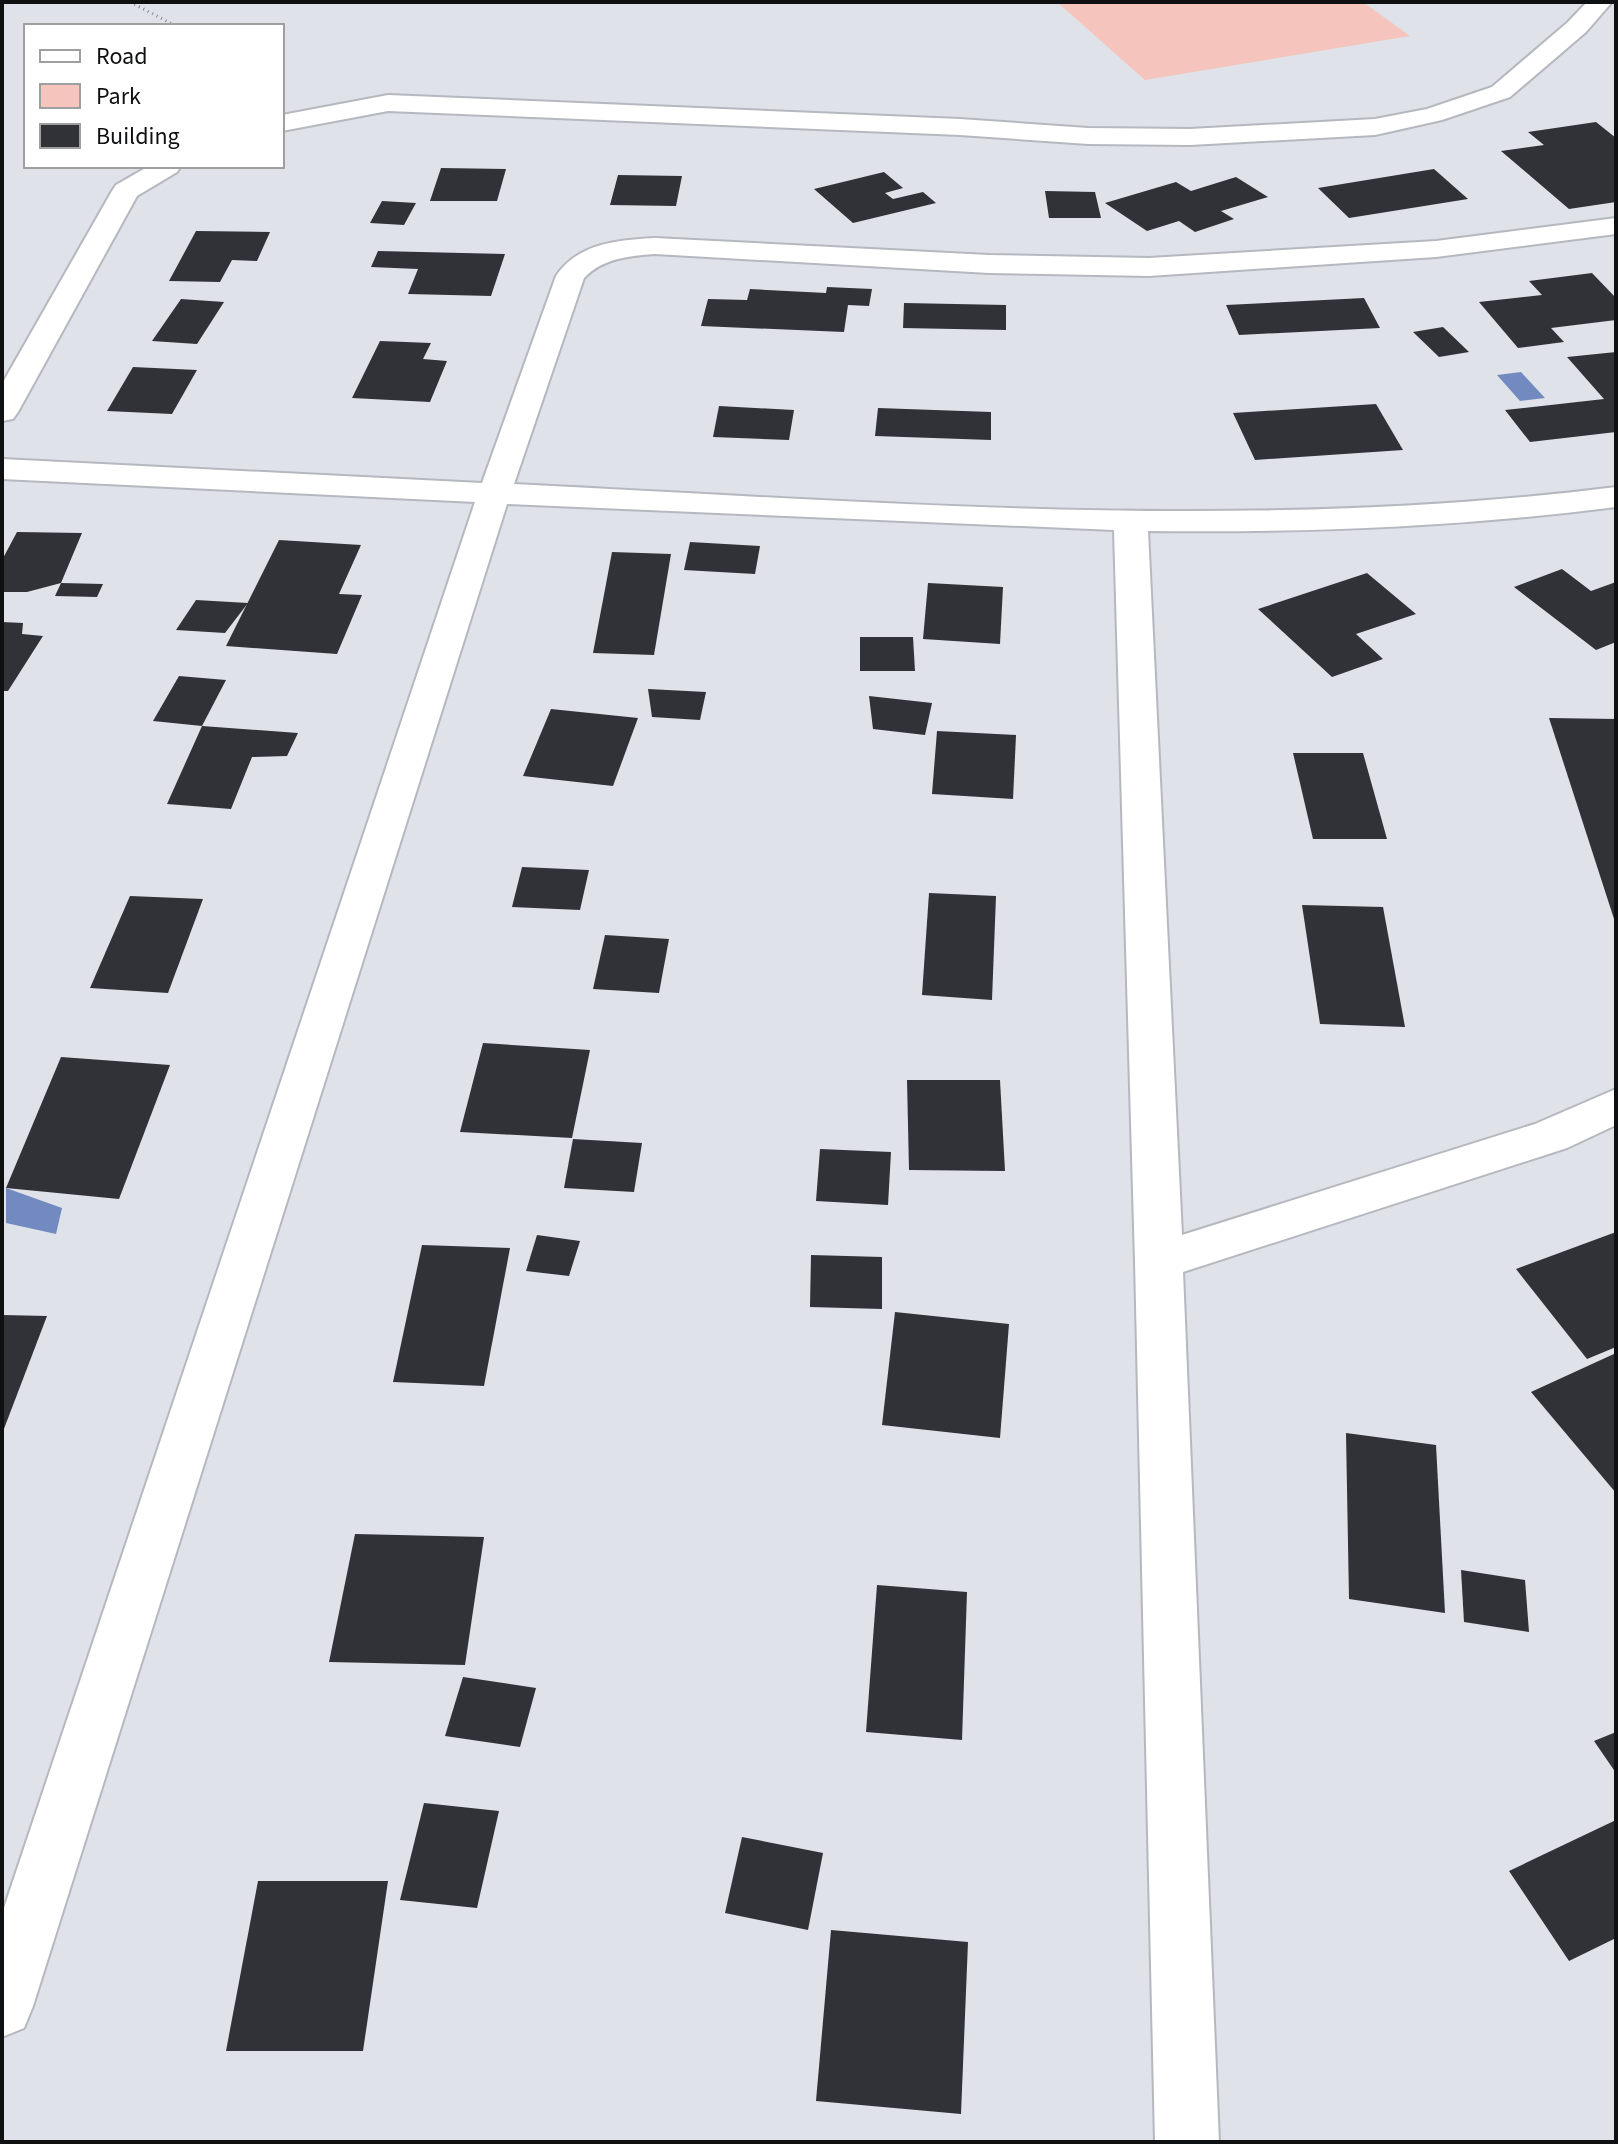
<svg xmlns="http://www.w3.org/2000/svg" width="1618" height="2144" font-family="'Source Sans 3',sans-serif">
  <style>
    .green { fill: #f5c4bd }
    .water { fill: #738ac1 }
    .building { fill: #303237 }
    .lines { fill: none; stroke-linecap: round; stroke-linejoin: round }
    .street-casing { stroke: #b5b8be; stroke-width: 4 }
    .path { stroke: #87898e; stroke-width: 3; stroke-dasharray: 1 4; stroke-linecap: butt }
    .street { fill: #fff; fill-rule: evenodd }
  </style>
  <rect width="100%" height="100%" fill="#dfe2e9"/>
  <polygon class="green" points="1057,2 1363,2 1410,36 1145,80"/>
  <g class="water">
    <polygon points="1521,372 1545,398 1520,401 1497,375"/>
    <polygon points="6,1188 62,1208 56,1234 6,1223"/>
  </g>
  <g class="building">
    <polygon points="1596,122 1616,138 1616,202 1569,209 1501,151 1544,145 1528,132"/>
    <polygon points="441,168 506,169 497,201 430,201"/>
    <polygon points="1434,169 1468,199 1349,218 1318,188"/>
    <polygon points="884,172 903,188 885,193 893,199 923,192 936,203 853,223 814,189"/>
    <polygon points="618,175 682,176 676,206 610,205"/>
    <polygon points="1236,177 1268,197 1221,211 1234,219 1195,232 1179,221 1147,231 1105,203 1176,182 1191,191"/>
    <polygon points="1045,191 1095,192 1101,218 1049,218"/>
    <polygon points="382,201 416,203 404,225 370,223"/>
    <polygon points="196,231 270,232 257,261 232,260 220,282 169,281"/>
    <polygon points="378,251 505,254 491,296 408,294 418,269 371,267"/>
    <polygon points="1592,273 1616,298 1616,320 1551,328 1564,342 1518,348 1479,302 1542,295 1529,281"/>
    <polygon points="827,287 872,289 869,306 848,305 844,332 701,326 708,299 747,300 750,289 826,293"/>
    <polygon points="1364,298 1380,328 1239,335 1226,305"/>
    <polygon points="181,299 224,302 197,344 152,341"/>
    <polygon points="904,303 1006,305 1006,330 903,328"/>
    <polygon points="1443,327 1469,352 1439,357 1413,332"/>
    <polygon points="380,341 431,343 423,359 447,361 430,402 352,398"/>
    <polygon points="1616,352 1616,432 1530,442 1505,410 1604,399 1567,357"/>
    <polygon points="133,367 197,370 172,414 107,411"/>
    <polygon points="1376,404 1403,450 1255,460 1233,413"/>
    <polygon points="719,406 794,410 789,440 713,437"/>
    <polygon points="878,408 991,412 991,440 875,436"/>
    <polygon points="17,532 82,533 61,583 103,584 97,597 55,596 61,583 27,592 2,592 2,560"/>
    <polygon points="279,540 361,545 339,594 362,595 337,654 226,646"/>
    <polygon points="690,542 760,546 755,574 684,570"/>
    <polygon points="612,552 671,554 654,655 593,653"/>
    <polygon points="1562,569 1591,591 1616,582 1616,642 1596,650 1514,587"/>
    <polygon points="1367,573 1416,614 1356,634 1383,659 1332,677 1258,609"/>
    <polygon points="928,583 1003,587 1000,644 923,639"/>
    <polygon points="196,600 248,603 225,633 176,630"/>
    <polygon points="2,622 23,623 22,634 43,636 8,691 2,691"/>
    <polygon points="860,637 913,637 915,671 860,671"/>
    <polygon points="179,676 226,680 202,726 153,721"/>
    <polygon points="648,689 706,692 700,720 652,717"/>
    <polygon points="869,696 932,703 925,735 873,729"/>
    <polygon points="551,709 638,718 613,786 523,776"/>
    <polygon points="1549,718 1616,719 1616,922 1615,922"/>
    <polygon points="202,726 298,733 287,756 252,757 231,809 167,804"/>
    <polygon points="937,731 1016,735 1013,799 932,794"/>
    <polygon points="1293,753 1363,753 1387,839 1313,839"/>
    <polygon points="522,867 589,870 580,910 512,907"/>
    <polygon points="929,893 996,896 992,1000 922,995"/>
    <polygon points="130,896 203,899 168,993 90,988"/>
    <polygon points="1302,905 1383,907 1405,1027 1320,1024"/>
    <polygon points="605,935 669,939 659,993 593,989"/>
    <polygon points="483,1043 590,1050 572,1138 460,1132"/>
    <polygon points="61,1057 170,1065 119,1199 6,1188"/>
    <polygon points="907,1080 1000,1080 1005,1171 909,1170"/>
    <polygon points="573,1139 642,1143 634,1192 564,1188"/>
    <polygon points="820,1149 891,1152 888,1205 816,1201"/>
    <polygon points="1616,1232 1616,1347 1587,1359 1516,1269"/>
    <polygon points="537,1235 580,1241 569,1276 526,1271"/>
    <polygon points="422,1245 510,1248 484,1386 393,1382"/>
    <polygon points="811,1255 882,1257 882,1309 810,1307"/>
    <polygon points="895,1312 1009,1324 1000,1438 882,1425"/>
    <polygon points="2,1315 47,1316 2,1434"/>
    <polygon points="1616,1353 1616,1493 1531,1392"/>
    <polygon points="1346,1433 1436,1445 1445,1613 1349,1599"/>
    <polygon points="355,1534 484,1537 465,1665 329,1662"/>
    <polygon points="1461,1570 1525,1580 1529,1632 1464,1622"/>
    <polygon points="877,1585 967,1592 962,1740 866,1732"/>
    <polygon points="463,1677 536,1688 520,1747 445,1736"/>
    <polygon points="1616,1732 1616,1773 1594,1741"/>
    <polygon points="424,1803 499,1811 477,1908 400,1900"/>
    <polygon points="1616,1820 1616,1938 1569,1961 1509,1871"/>
    <polygon points="742,1837 823,1853 808,1930 725,1913"/>
    <polygon points="258,1881 388,1881 363,2051 226,2051"/>
    <polygon points="831,1930 968,1942 961,2114 816,2101"/>
  </g>
  <g class="lines">
    <defs>
      <g id="street">
        <polygon points="1587,2 1612,2 1586,32 1510,97 1442,120 1375,135 1190,145 1088,144 960,135 388,111 282,131 282,115 388,95 960,119 1088,128 1190,129 1375,119 1427,109 1492,87 1568,22"/>
        <polygon points="149,166 181,166 177,172 137,196 18,412 13,419 2,421 2,384 112,191 116,185"/>
        <path d="M1616,218V234L1436,257L1149,276L989,273L655,254C629,256 603,258 584,278L514,484C881,502 1250,533 1616,487V507C1460,527 1305,533 1148,531L1182,1235L1535,1124L1616,1089V1125L1567,1148L1183,1272L1219,2142H1155L1135,1261L1114,530L507,504L33,2006L24,2028L2,2037V1914L475,502L2,479V459L482,483L556,276C578,243 618,240 655,238L989,255L1149,258L1436,241Z"/>
      </g>
    </defs>
    <use href="#street" class="street-casing"/>
    <polyline class="path" points="130,2 176,26"/>
    <use href="#street" class="street"/>
  </g>
  <rect width="1618" height="2144" fill="none" stroke="#0f1012" stroke-width="8"/>
  <rect x="24" y="24" width="260" height="144" fill="#ffffff" stroke="#9f9fa0" stroke-width="2"/>
  <rect x="40" y="50" width="40" height="12" fill="#ffffff" stroke="#9f9fa0" stroke-width="2"/>
  <text x="96" y="64" font-size="24" fill="#0f1012">Road</text>
  <rect x="40" y="84" width="40" height="24" fill="#f5c4bd" stroke="#9f9fa0" stroke-width="2"/>
  <text x="96" y="104" font-size="24" fill="#0f1012">Park</text>
  <rect x="40" y="124" width="40" height="24" fill="#303237" stroke="#9f9fa0" stroke-width="2"/>
  <text x="96" y="144" font-size="24" fill="#0f1012">Building</text>
</svg>
